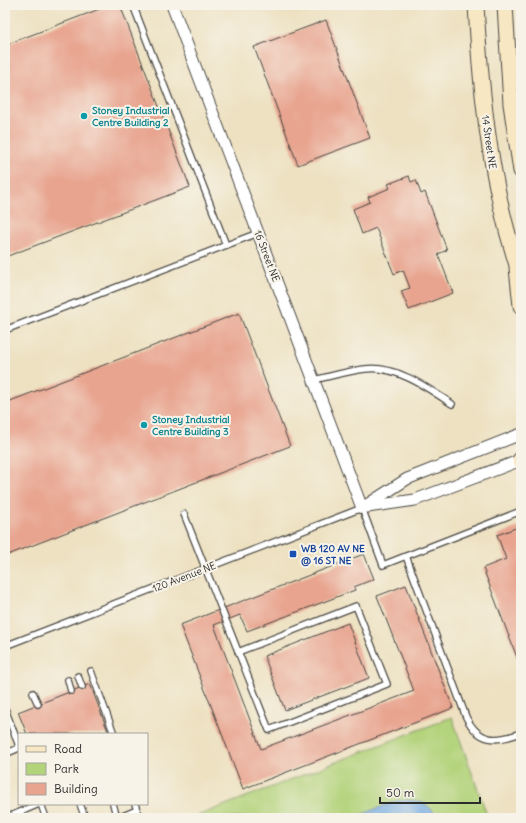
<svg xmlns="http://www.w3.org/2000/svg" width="526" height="823" font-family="Delius,sans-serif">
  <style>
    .green { fill: #b3d37b; stroke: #6f7f53 }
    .water { fill: #72a9e1; stroke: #4e6a86 }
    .building { fill: #e8a48f }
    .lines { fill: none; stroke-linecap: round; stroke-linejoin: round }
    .lane-casing { stroke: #484642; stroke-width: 8 }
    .street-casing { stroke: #484642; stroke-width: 13 }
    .secondary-casing { stroke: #484642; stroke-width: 17 }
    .lane { stroke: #fff; stroke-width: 5.5 }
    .street { stroke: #fff; stroke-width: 11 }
    .secondary { stroke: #f8e7c3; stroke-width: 15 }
    .culture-dot { fill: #0f9aa8; stroke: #f7f3e8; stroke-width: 1.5 }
    .transit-dot { fill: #1a4fb4; stroke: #f7f3e8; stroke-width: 1.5 }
    .labels { text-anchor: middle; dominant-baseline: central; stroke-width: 4; stroke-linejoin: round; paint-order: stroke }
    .culture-label { font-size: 10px; font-weight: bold; fill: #0d838f; stroke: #f7f3e8; text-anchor: start }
    .street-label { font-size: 10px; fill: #2b2b2b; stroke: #f7f3e8 }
    .transit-label { font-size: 10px; font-weight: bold; fill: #164399; stroke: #f7f3e8; text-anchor: start }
  </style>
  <rect width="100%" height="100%" fill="#f7f3e8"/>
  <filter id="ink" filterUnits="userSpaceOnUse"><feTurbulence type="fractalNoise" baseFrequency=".025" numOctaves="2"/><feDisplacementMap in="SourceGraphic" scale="8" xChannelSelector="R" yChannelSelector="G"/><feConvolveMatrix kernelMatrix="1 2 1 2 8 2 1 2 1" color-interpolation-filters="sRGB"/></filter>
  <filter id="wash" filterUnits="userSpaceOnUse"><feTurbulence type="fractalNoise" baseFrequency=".012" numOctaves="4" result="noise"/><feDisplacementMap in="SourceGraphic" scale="16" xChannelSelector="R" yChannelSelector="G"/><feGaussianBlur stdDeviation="0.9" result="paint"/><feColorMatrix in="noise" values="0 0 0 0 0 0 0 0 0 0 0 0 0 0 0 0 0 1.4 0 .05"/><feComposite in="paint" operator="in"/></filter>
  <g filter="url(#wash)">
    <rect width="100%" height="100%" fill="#ede1c1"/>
    <polygon class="green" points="452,717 488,818 192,818"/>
    <path class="water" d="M409,800C423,801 430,805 437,818H353L396,801Z"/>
    <g id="blocks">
      <g class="building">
        <polygon points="110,5 120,5 190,187 5,257 5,45"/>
        <polygon points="326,20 370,138 298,165 254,47"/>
        <polygon points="409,176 411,182 416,180 421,194 425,192 447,250 438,254 453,293 409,310 401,291 410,288 403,270 394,274 376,228 362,234 353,209 370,202 368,197 390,188 388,184"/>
        <polygon points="239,313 290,446 5,556 5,403"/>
        <polygon points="521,526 521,668 483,568 506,559 497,535"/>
        <polygon points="364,554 374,579 354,587 355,590 247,631 240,615 214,625 261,749 414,691 377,596 406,585 453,708 243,789 180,625"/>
        <polygon points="348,623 369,678 285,710 264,656"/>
        <polygon points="90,684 109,734 27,734 18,712"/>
      </g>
    </g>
  </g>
  <g filter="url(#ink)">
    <use href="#blocks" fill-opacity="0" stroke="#484642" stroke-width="1"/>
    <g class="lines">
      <defs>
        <g id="lane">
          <polyline points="133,5 226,245"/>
          <polyline points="5,330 258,233"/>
          <path d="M314,380C331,376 348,371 365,369C396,365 428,388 452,404"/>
          <polyline points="184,514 269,730 387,684 356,606 238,652"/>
          <path d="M406,556L466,717C479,743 496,742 521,733"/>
          <polyline points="5,646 362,508 383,565 521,511"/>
          <polyline points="91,671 114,734"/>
          <polyline points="78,676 82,687"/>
          <polyline points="68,680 71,691"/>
          <polyline points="33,693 38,704"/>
          <polyline points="5,709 19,746"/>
          <polyline points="5,754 19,748"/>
          <polyline points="41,804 46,818"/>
          <polyline points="80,804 85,818"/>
          <polyline points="113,804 117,818"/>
          <polyline points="6,818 39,804"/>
          <polyline points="118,818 137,810 135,804"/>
        </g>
        <g id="street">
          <polyline points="172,5 362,508"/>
          <polyline points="367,507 415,500 521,460"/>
          <polyline points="362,508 407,479 521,434"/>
        </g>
        <g id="secondary">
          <path d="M476,5C481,97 491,190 521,277"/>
          <polyline points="505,5 511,104 521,171"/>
          <polyline points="517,268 521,306"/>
          <polyline points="520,460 521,460"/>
        </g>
      </defs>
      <use href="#lane" class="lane-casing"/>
      <use href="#street" class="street-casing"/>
      <use href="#secondary" class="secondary-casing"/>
      <use href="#lane" class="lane"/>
      <use href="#street" class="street"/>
      <use href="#secondary" class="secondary"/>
    </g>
  </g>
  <g class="culture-dot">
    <circle cx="84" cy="116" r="4"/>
    <circle cx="144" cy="425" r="4"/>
  </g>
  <rect class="transit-dot" x="289" y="550" width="8" height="8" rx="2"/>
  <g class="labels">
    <g class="culture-label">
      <text x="92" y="110">Stoney Industrial<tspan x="92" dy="12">Centre Building 2</tspan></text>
      <text x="152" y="419">Stoney Industrial<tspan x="152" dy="12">Centre Building 3</tspan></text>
    </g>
    <g class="street-label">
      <text transform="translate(489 142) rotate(82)">14 Street NE</text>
      <text transform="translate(267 256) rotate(69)">16 Street NE</text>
      <text transform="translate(184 577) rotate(-21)">120 Avenue NE</text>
    </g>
    <g class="transit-label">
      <text x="301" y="548">WB 120 AV NE<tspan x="301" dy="12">@ 16 ST NE</tspan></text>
    </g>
  </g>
  <rect width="526" height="823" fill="none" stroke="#f7f3e8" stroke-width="20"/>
  <rect x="18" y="733" width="130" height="72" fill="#f7f3e8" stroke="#a5a39c"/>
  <rect x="26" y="746" width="20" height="6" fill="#f8e7c3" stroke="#a5a39c"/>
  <text x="54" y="753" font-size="12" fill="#2b2b2b">Road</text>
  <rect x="26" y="763" width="20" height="12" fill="#b3d37b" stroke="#a5a39c"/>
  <text x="54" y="773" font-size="12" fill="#2b2b2b">Park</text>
  <rect x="26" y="783" width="20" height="12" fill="#e8a48f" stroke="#a5a39c"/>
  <text x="54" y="793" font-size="12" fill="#2b2b2b">Building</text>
  <path d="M380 797v6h100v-6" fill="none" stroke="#2b2b2b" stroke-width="2"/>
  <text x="386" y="797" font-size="12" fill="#2b2b2b" stroke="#f7f3e8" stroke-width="3" paint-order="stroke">50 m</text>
</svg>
